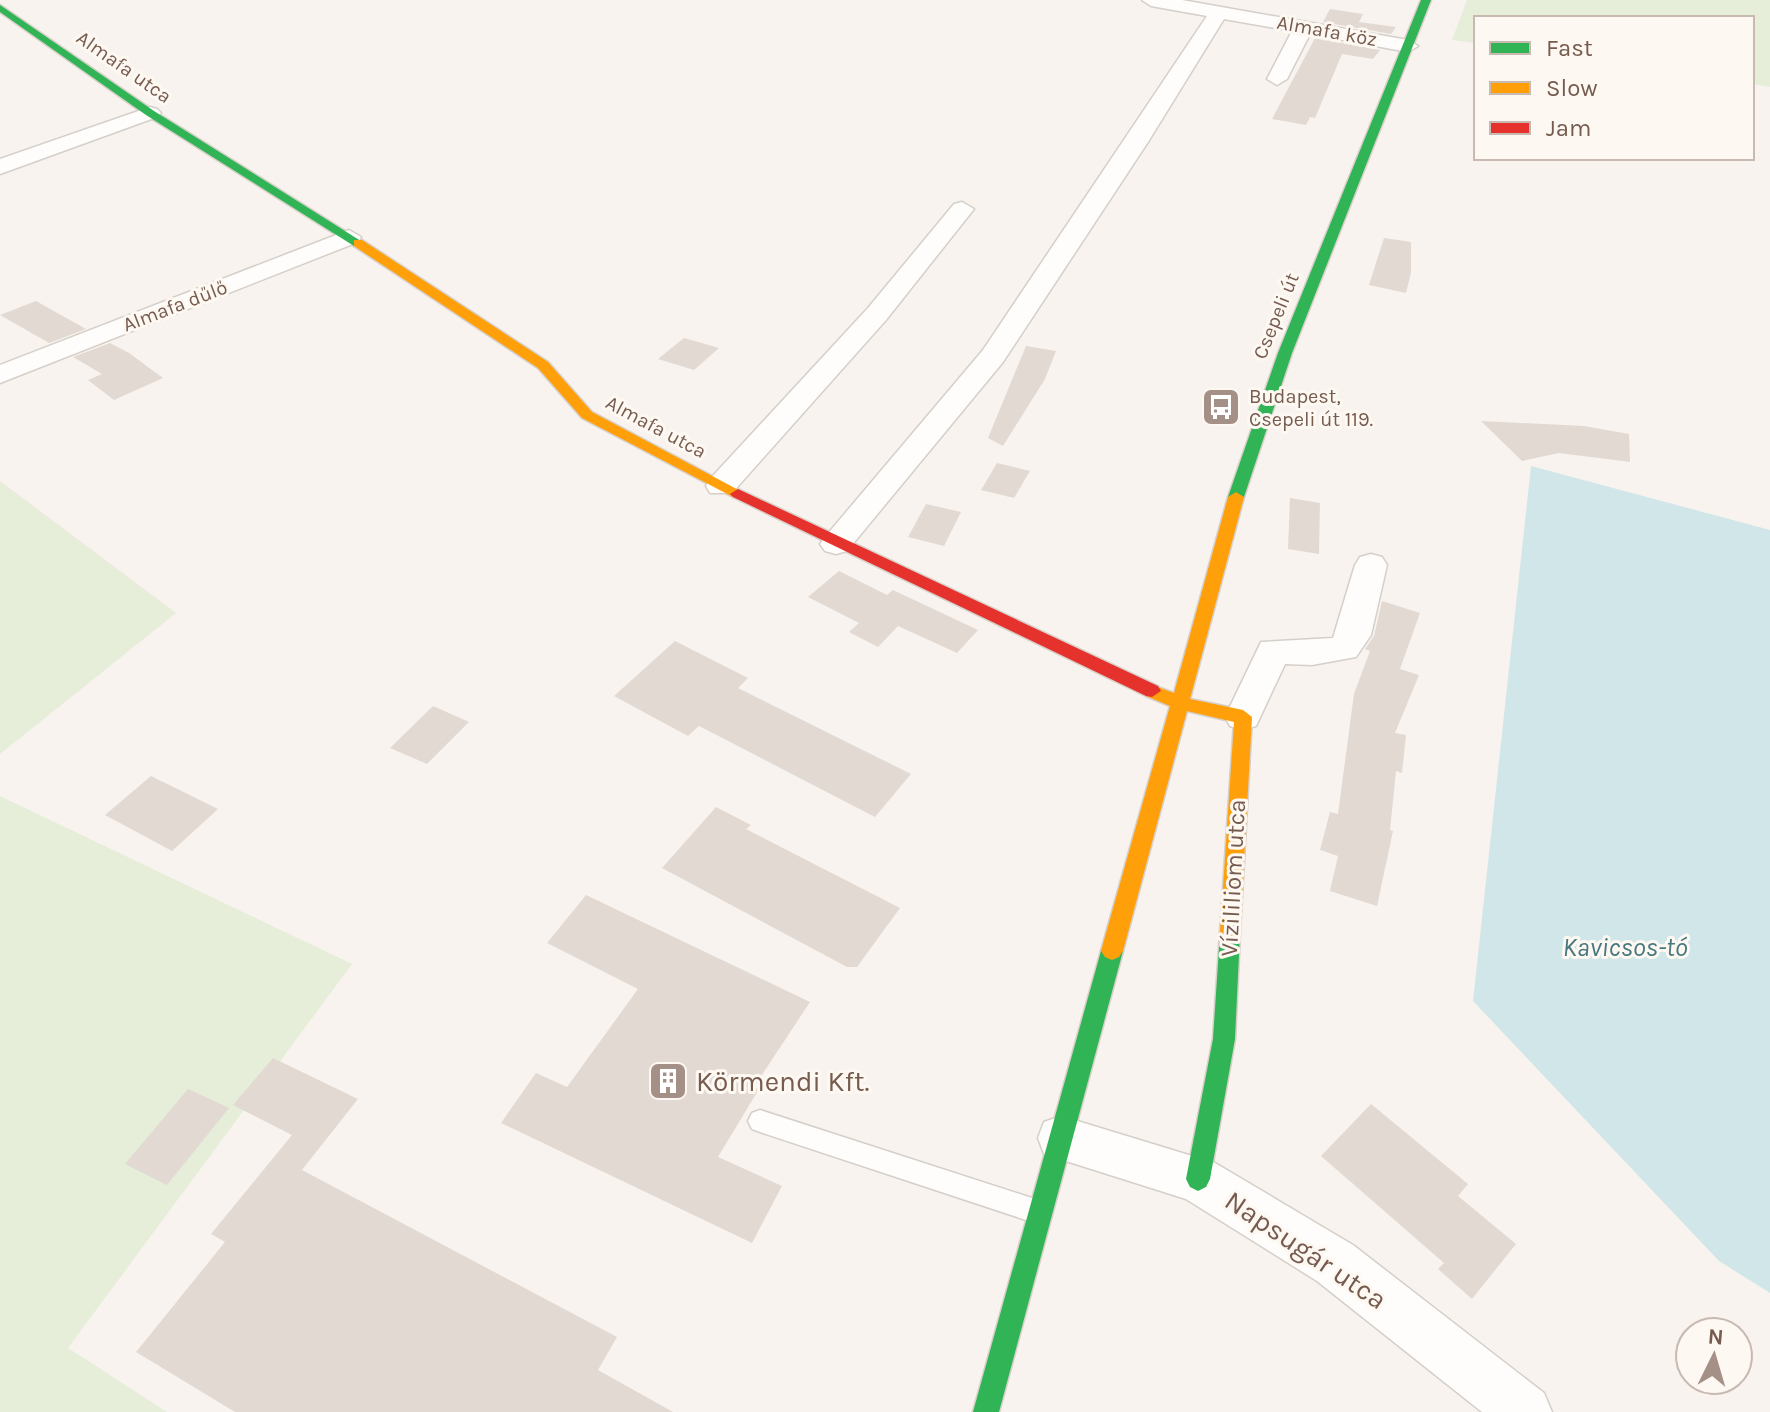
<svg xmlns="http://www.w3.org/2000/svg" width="1770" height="1412" font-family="Karla,sans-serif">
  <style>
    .green { fill: #e6eeda }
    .water { fill: #d1e6e8 }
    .building { fill: #e2d9d3 }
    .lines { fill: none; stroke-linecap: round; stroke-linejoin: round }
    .lane-casing { stroke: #d5cfc9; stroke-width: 3 }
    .street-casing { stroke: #d5cfc9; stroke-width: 3 }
    .fast-casing { stroke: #d8d0ca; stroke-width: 3 }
    .slow-casing { stroke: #d8d0ca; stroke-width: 3 }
    .jam-casing { stroke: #d8d0ca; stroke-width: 3 }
    .lane { fill: #fefdfc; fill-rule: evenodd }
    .street { fill: #fefdfc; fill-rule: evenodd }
    .fast { fill: #30b455; fill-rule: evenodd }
    .slow { fill: #ff9f0a; fill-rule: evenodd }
    .jam { fill: #e5322d; fill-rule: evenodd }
    .labels { text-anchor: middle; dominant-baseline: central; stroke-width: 6; stroke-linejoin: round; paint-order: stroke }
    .far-street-label { font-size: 20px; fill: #765b4f; stroke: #fef8f2 }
    .far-poi-label { font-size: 20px; fill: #765b4f; stroke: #fef8f2; text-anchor: start }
    .street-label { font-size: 24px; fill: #765b4f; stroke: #fef8f2 }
    .water-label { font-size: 26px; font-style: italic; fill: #477a80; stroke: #fef8f2 }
    .near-poi-label { font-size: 28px; fill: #765b4f; stroke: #fef8f2; text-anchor: start }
    .near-street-label { font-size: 28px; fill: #765b4f; stroke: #fef8f2 }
  </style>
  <rect width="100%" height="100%" fill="#f8f3ee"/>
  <g class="green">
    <polygon points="1467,0 1770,0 1770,87 1752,84 1752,18 1476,18 1476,43 1452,40"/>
    <polygon points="0,481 176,613 0,754"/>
    <polygon points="0,796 352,964 68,1348 167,1412 0,1412"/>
  </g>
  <polygon class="water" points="1531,466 1770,530 1770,1293 1719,1261 1473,1001"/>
  <g class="building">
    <polygon points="1330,9 1363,14 1359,22 1396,27 1391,34 1323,22"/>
    <polygon points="1315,38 1380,50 1373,59 1342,54 1315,118 1310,117 1306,125 1272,119"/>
    <polygon points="1384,238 1411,242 1411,273 1406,293 1369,285"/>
    <polygon points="36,301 86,329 49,343 0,315"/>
    <polygon points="684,338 719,348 694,370 658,359"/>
    <polygon points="110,343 129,353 163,378 114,400 88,380 102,374 73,357"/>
    <polygon points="1026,346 1056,351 1045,379 1003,446 988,438"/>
    <polygon points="1481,421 1584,426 1629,434 1630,462 1559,453 1522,461"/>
    <polygon points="997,463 1030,471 1014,498 981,490"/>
    <polygon points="1290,498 1320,503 1319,554 1288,549"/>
    <polygon points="926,504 961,512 944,546 908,537"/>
    <polygon points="839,571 887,595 893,590 978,630 957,653 898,626 878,647 849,632 859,623 808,597"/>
    <polygon points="1382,601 1420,613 1400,669 1419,675 1395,733 1406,735 1402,773 1396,771 1390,830 1393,831 1377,906 1330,891 1338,856 1320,850 1330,812 1338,814 1354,694 1370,651 1365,649 1374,636"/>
    <polygon points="675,641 748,678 738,688 911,774 875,817 699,726 688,736 614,696"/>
    <polygon points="433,706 469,722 427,764 390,748"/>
    <polygon points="151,776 218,809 172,851 105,815"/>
    <polygon points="716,807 751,825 746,829 900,908 857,967 847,967 662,868"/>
    <polygon points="586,895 810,1002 754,1087 759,1089 718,1157 782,1186 752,1243 501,1123 536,1073 567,1087 638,989 547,943"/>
    <polygon points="273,1058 358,1099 302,1170 617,1337 598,1370 673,1412 235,1412 136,1352 225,1242 211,1234 292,1135 233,1105"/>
    <polygon points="188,1089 229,1108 167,1185 125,1164"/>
    <polygon points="1371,1104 1468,1184 1458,1196 1516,1244 1472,1299 1438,1269 1444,1263 1321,1156"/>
  </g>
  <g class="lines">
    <defs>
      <polygon id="lane" points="760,1110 1035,1199 1044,1203 1047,1211 1044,1219 1035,1223 760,1132 752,1129 748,1121 752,1113"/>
      <g id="street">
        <polygon points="1142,0 1182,0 1408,40 1418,46 1408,52 1310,34 1287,79 1277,85 1267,79 1292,31 1224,19 1148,142 1003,362 847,551 836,554 825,551 820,544 825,537 983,350 1207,16 1151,6"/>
        <polygon points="150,107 157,109 161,113 157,117 0,174 0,159"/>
        <polygon points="962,202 974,209 886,320 732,493 710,493 706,486 710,479 868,308 954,204"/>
        <polygon points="349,230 361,237 358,242 0,383 0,365"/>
        <polygon points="1371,554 1382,557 1387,565 1371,635 1356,657 1312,665 1285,664 1256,726 1243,730 1230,726 1225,717 1261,642 1333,638 1355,565 1360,557"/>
        <polygon points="1061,1116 1215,1163 1353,1245 1544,1393 1552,1412 1482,1412 1317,1281 1186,1199 1044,1154 1038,1138 1044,1122"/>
      </g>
      <g id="fast">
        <polygon points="1421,0 1431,0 1292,353 1244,497 1236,502 1231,500 1228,497 1278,353"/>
        <polygon points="0,5 154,111 364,243 354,246 146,115 0,12"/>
        <polygon points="1230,924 1237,927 1240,933 1235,1039 1210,1179 1206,1187 1198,1191 1190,1187 1186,1179 1213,1039 1220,933 1223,927"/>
        <polygon points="1112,942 1119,945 1123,951 999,1412 973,1412 1101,951 1105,945"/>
      </g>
      <g id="slow">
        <polygon points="354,240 362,240 548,362 592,412 746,494 743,497 733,497 582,418 538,368 354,246"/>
        <polygon points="1236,492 1244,497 1190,699 1243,710 1252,717 1240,933 1237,939 1230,942 1223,939 1220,933 1234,722 1187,711 1123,951 1119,957 1112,960 1105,957 1101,951 1170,706 1146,696 1143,691 1152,685 1174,693 1228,497"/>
      </g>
      <polygon id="jam" points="738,489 1158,686 1161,691 1152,697 1146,696 733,497 730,494"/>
    </defs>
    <use href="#lane" class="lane-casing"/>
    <use href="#street" class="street-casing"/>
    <use href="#fast" class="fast-casing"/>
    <use href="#slow" class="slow-casing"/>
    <use href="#jam" class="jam-casing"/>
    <use href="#lane" class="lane"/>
    <use href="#street" class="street"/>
    <use href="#fast" class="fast"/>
    <use href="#slow" class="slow"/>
    <use href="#jam" class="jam"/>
  </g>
  <defs>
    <symbol id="bus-square" viewBox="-11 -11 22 22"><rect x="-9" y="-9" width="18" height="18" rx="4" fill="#a49087" stroke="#fef8f2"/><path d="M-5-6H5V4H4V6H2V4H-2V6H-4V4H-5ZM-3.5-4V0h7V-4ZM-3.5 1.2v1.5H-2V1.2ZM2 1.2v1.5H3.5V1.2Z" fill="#fff"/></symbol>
    <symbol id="building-square" viewBox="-11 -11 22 22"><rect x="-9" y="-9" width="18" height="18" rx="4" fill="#a49087" stroke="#fef8f2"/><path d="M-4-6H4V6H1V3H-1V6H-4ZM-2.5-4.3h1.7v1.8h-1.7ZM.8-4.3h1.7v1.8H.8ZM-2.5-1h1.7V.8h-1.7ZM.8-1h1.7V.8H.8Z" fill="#fff"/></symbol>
  </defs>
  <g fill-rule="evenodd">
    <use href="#bus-square" x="1199" y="385" width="44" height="44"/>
    <use href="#building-square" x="646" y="1059" width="44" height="44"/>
  </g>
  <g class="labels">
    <g class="far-street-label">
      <text transform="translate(1327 31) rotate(10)">Almafa köz</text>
      <text transform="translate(124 67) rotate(35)">Almafa utca</text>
      <text transform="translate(175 306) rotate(-21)">Almafa dűlő</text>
      <text transform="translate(1276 316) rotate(-68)">Csepeli út</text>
      <text transform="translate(656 427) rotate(28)">Almafa utca</text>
    </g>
    <g class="far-poi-label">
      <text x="1249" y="396">Budapest,<tspan x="1249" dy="23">Csepeli út 119.</tspan></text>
    </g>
    <g class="street-label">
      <text transform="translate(1233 878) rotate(-87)">Vízililiom utca</text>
    </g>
    <g class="water-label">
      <text x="1625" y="947">Kavicsos-tó</text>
    </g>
    <g class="near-poi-label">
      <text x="696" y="1081">Körmendi Kft.</text>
    </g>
    <g class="near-street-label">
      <text transform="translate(1306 1250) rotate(34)">Napsugár utca</text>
    </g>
  </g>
  <rect x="1474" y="16" width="280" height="144" fill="#fef8f2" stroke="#c8b9b1" stroke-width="2"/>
  <rect x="1490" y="42" width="40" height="12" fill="#30b455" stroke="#c8b9b1" stroke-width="2"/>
  <text x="1546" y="56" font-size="24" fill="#765b4f">Fast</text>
  <rect x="1490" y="82" width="40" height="12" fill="#ff9f0a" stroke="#c8b9b1" stroke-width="2"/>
  <text x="1546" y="96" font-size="24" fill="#765b4f">Slow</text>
  <rect x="1490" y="122" width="40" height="12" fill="#e5322d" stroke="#c8b9b1" stroke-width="2"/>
  <text x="1546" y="136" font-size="24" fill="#765b4f">Jam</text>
  <g transform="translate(1714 1356) rotate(5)"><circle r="38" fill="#fef8f2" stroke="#c8b9b1" stroke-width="2"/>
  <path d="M0-6L14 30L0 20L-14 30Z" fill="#a49087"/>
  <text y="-12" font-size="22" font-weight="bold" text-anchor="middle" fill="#765b4f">N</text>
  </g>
</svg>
